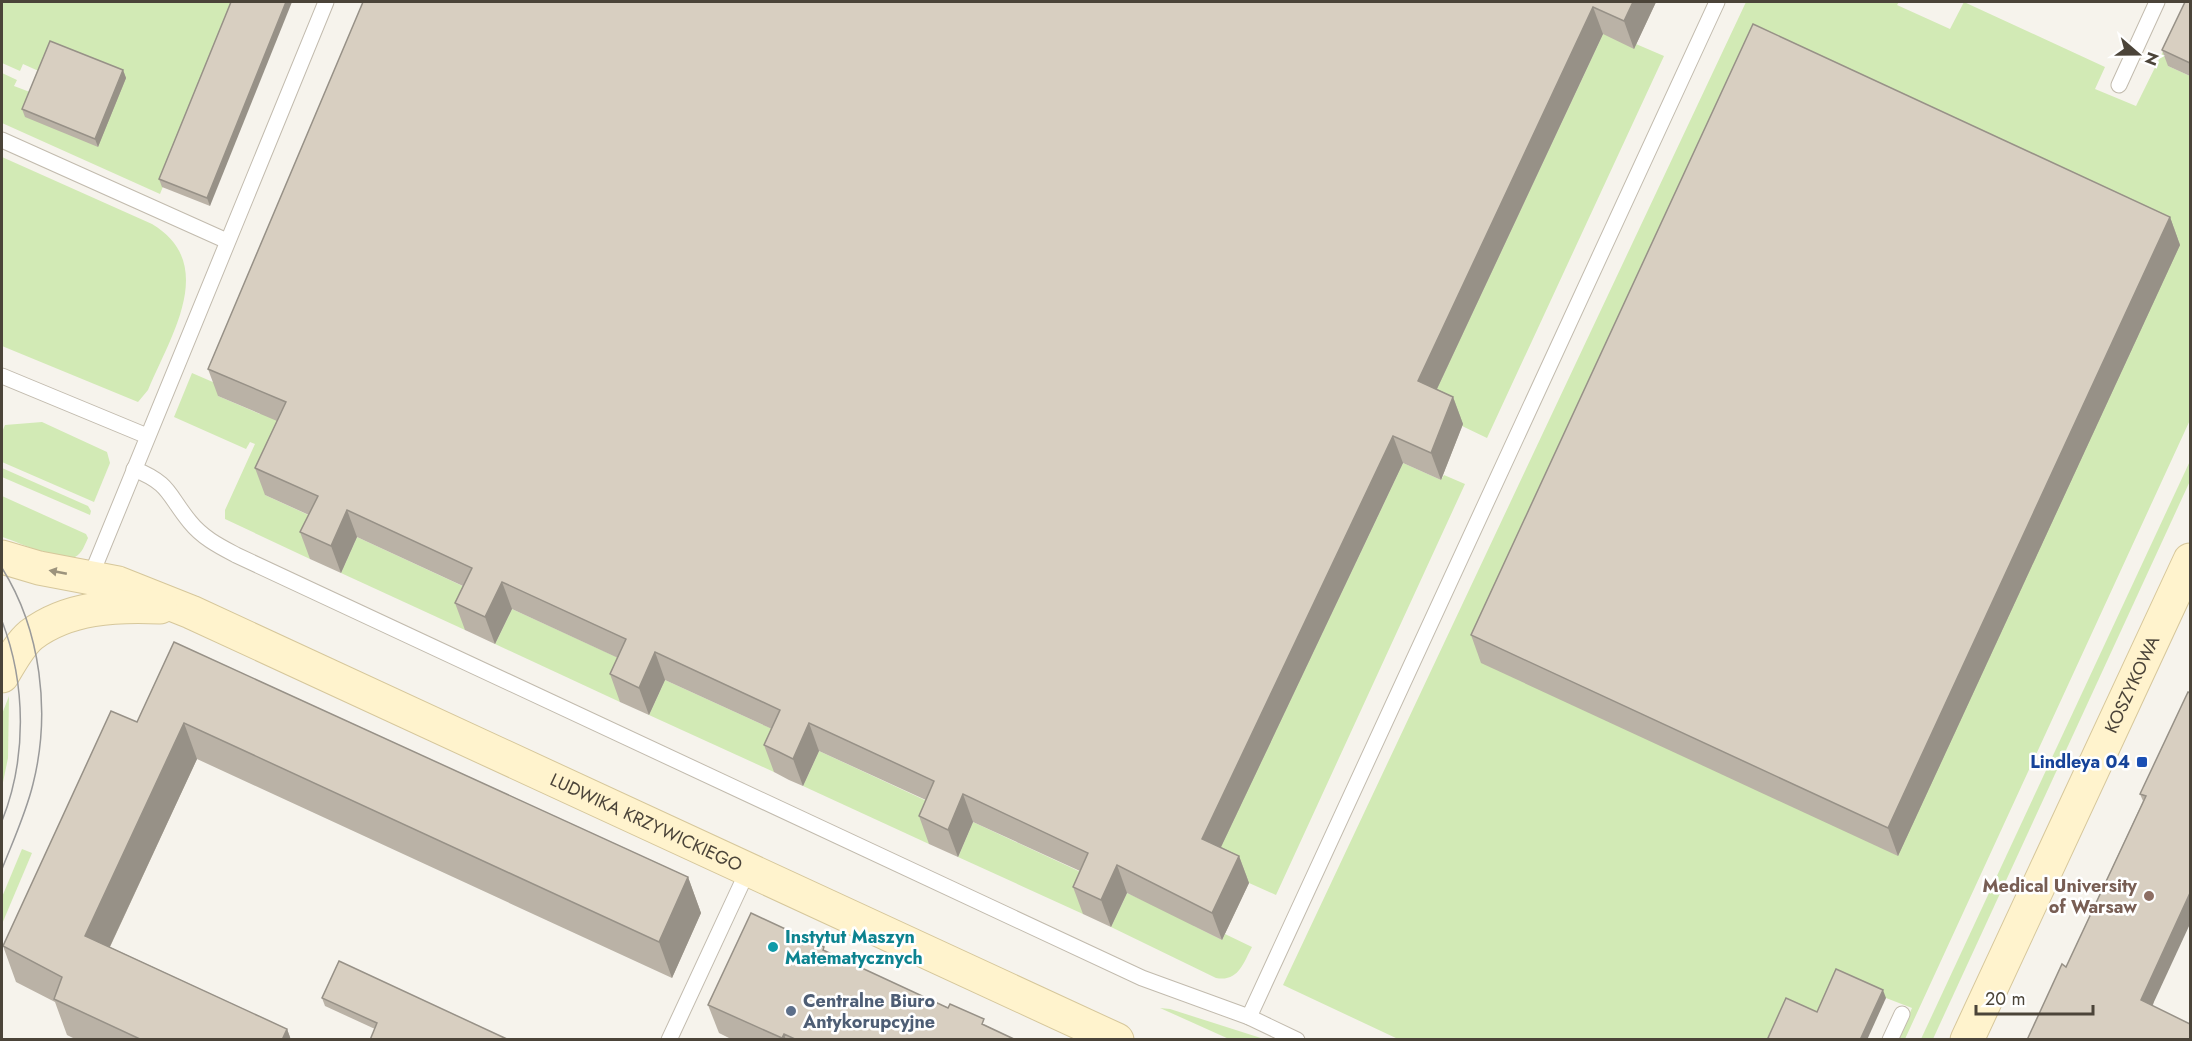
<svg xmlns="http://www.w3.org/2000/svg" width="2192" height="1041" font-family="Jost,sans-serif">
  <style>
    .green { fill: #d2eab5 }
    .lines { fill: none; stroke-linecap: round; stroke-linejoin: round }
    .lane-casing { stroke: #c2bbae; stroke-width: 17 }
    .secondary-casing { stroke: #d6c79b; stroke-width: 35 }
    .lane { stroke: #fff; stroke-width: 15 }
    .secondary { stroke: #fff3cd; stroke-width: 33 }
    .tram { stroke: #9a9a9a; stroke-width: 1.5 }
    .wall { fill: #bab2a6 }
    .shaded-wall { fill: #979187 }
    .building { fill: #d8cfc1; stroke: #979187; stroke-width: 1.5 }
    .oneway { fill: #9c937c }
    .transit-dot { fill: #1a4fb4; stroke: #fff; stroke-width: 2 }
    .education-dot { fill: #8d6e63; stroke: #fff; stroke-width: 2 }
    .culture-dot { fill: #0f9aa8; stroke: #fff; stroke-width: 2 }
    .service-dot { fill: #5c6f8a; stroke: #fff; stroke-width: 2 }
    .labels { text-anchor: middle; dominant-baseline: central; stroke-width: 5; stroke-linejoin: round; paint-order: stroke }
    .street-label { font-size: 18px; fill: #4b4439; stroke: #fff }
    .transit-label { font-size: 18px; font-weight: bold; fill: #164399; stroke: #fff; text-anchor: end }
    .education-label { font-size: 18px; font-weight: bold; fill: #785e54; stroke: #fff; text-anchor: end }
    .culture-label { font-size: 18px; font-weight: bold; fill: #0d838f; stroke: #fff; text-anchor: start }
    .service-label { font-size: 18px; font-weight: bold; fill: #4e5e75; stroke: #fff; text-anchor: start }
  </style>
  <rect width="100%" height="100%" fill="#f6f3ec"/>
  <g class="green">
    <polygon points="2,2 237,2 160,194 2,123 2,73 17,80 14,86 35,94 43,73 23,64 20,71 2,63"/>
    <polygon points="1618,2 1634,48 1636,44 1664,56 1487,438 1462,426 1415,435"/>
    <polygon points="1746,2 1899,2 1897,5 1950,29 1964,2 2105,67 2095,89 2136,106 2174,29 2168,66 2190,76 2190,420 1905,1039 1898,1039 1912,1008 1886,998 1820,1020 1774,1040 1398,1039 1283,985"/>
    <path d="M2,157L152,224C219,264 170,337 148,390L138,402L2,346Z"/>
    <polygon points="328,252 265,495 328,524 310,559 225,519 225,510 255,444 250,442 246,449 174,417 192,373 222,386 218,396 260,414"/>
    <polygon points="42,422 107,452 110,463 94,502 2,462 2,432 5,425"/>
    <polygon points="2190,461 2190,481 1933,1039 1921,1039"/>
    <path d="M1403,463L1441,480L1444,475L1465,484L1276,895L1220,870L1194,926L1222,940L1225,934L1252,947C1243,964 1238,982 1216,978L1111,927L1127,893L1186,920Z"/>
    <polygon points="2,468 88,506 91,511 90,515 2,477"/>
    <path d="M2,496L86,534L88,538C85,544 82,554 75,557C60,563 17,541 2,537Z"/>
    <polygon points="357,537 482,595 465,630 341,573"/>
    <polygon points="512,609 636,666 620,702 495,644"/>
    <polygon points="665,680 790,737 774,772 649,715"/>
    <polygon points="9,696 8,758 2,787 2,714"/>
    <polygon points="819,751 944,809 929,844 803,786"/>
    <polygon points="973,822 1098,880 1083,914 958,857"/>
    <polygon points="22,849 32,853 2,924 2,897"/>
    <polygon points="1160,1008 1170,1009 1264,1039 1229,1039"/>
  </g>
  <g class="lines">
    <defs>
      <g id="lane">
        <polyline points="2119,85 2157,2"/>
        <polyline points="2,140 227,241"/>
        <polyline points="2,376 147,436"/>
        <path d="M134,469C171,484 167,494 190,522C203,538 219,546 236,555L1142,978L1249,1017"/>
        <polyline points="90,578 326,2"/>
        <polyline points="669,1040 748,870"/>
        <polyline points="1297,1040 1249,1017 1717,2"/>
        <polyline points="1890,1040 1902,1014"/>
      </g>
      <g id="secondary">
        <path id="s1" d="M2,557L39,568L118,583L191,612L1117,1040"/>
        <path d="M2,676C10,663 19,645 31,635C68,607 116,605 160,607"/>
        <path id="s2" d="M1967,1040L2190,560"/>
      </g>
    </defs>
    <use href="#lane" class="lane-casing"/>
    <use href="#secondary" class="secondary-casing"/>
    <use href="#lane" class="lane"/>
    <use href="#secondary" class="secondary"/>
    <g class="tram">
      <path d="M2,568C41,630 51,713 33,784C26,813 13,841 2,869"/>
      <path d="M2,621C26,684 27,758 2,821"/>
    </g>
  </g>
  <g class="wall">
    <polygon points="231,2 210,206 162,187 159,179"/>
    <polygon points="363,2 1656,2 1634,49 1603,34 1437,389 1453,397 1463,424 1441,480 1403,463 1221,847 1239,856 1249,883 1222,940 1127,893 1111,927 1083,914 1073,887 1080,871 973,822 958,857 929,844 919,816 926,800 819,751 803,786 789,780 774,772 764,745 772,729 665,680 649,715 620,702 610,674 618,658 512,609 495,644 465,630 455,603 463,586 357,537 341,573 310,559 300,532 309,515 265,495 255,468 277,421 218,396 208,369"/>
    <polygon points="2190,2 2190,76 2168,66 2162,50"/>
    <polygon points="123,70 126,78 98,147 25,117 22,109"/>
    <polygon points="2170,217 2180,245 1898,856 1481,663 1471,635"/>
    <polygon points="174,642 688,877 701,913 672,978 197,759 110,947 287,1029 291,1040 77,1040 67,1035 55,1002 16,982 3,946 137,722"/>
    <polygon points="2188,692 2153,1006 2066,967 2143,801 2140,794"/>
    <polygon points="826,952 987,1026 1016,1040 733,1040 719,1033 708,1005"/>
    <polygon points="322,998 509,1040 375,1029 325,1006"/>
  </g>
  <g class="shaded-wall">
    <polygon points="286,2 292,2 210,206 207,198"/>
    <polygon points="1633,2 1656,2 1634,49 1624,21"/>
    <polygon points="1593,7 1603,34 1428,408 1418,381"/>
    <polygon points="123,70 126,78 98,147 95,139"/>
    <polygon points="2170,217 2180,245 1898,856 1888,828"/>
    <polygon points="1453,397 1463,424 1441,480 1431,453"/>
    <polygon points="1393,436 1403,463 1212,866 1202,839"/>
    <polygon points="347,510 357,537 341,573 331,546"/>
    <polygon points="502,582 512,609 495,644 485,617"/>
    <polygon points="655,652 665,680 649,715 639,688"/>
    <polygon points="184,723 197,759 98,972 85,936"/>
    <polygon points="809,723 819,751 803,786 793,759"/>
    <polygon points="963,794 973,822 958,857 948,830"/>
    <polygon points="1239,856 1249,883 1222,940 1212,913"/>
    <polygon points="1117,865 1127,893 1111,927 1101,900"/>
    <polygon points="688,877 701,913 672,978 659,942"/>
    <polygon points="2190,893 2190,924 2147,1017 2141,1000"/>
    <polygon points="1883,990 1886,998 1867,1040 1860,1040"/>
    <polygon points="287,1029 291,1040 282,1040"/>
    <polygon points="784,1034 786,1040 782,1040 782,1038"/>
  </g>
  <g class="building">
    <polygon points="231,2 286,2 207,198 159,179"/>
    <polygon points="363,2 1633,2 1624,21 1593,7 1418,381 1453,397 1431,453 1393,436 1202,839 1239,856 1212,913 1117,865 1101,900 1073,887 1088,853 963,794 948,830 919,816 934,781 809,723 793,759 779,752 764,745 780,710 655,652 639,688 610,674 626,639 502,582 485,617 455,603 472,568 347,510 331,546 300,532 318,496 255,468 286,402 208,369"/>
    <polygon points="2185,2 2190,2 2190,63 2162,50"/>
    <polygon points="1753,24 2170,217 1888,828 1471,635"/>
    <polygon points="50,41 123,70 95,139 22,109"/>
    <polygon points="174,642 688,877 659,942 184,723 85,936 287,1029 282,1040 142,1040 54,999 62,977 3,946 111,711 137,722"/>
    <polygon points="2188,692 2190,693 2190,893 2141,1000 2190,1024 2190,1040 2027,1040 2062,964 2066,967 2146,796 2140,794"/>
    <polygon points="751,913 824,947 823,950 948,1008 950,1004 984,1019 982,1024 1016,1040 797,1040 784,1034 782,1038 708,1005"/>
    <polygon points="339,961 509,1040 370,1040 377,1023 322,998"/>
    <polygon points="1836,969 1883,990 1860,1040 1772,1040 1768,1038 1786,998 1817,1012"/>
  </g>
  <defs><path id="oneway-solid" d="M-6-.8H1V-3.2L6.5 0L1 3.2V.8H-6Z" transform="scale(1.5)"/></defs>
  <use class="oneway" href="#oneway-solid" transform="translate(58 572) rotate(-169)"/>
  <rect class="transit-dot" x="2136" y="756" width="12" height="12" rx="3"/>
  <circle class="education-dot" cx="2149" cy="896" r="6"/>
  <circle class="culture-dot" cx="773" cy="947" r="6"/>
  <circle class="service-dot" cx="791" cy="1011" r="6"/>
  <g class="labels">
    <g class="street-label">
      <text stroke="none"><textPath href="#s2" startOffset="392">KOSZYKOWA</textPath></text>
      <text stroke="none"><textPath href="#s1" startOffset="699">LUDWIKA KRZYWICKIEGO</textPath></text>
    </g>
    <g class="transit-label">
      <text x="2130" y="762">Lindleya 04</text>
    </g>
    <g class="education-label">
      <text x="2137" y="886">Medical University<tspan x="2137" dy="21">of Warsaw</tspan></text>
    </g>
    <g class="culture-label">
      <text x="785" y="937">Instytut Maszyn<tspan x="785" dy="21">Matematycznych</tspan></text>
    </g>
    <g class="service-label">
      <text x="803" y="1001">Centralne Biuro<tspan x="803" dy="21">Antykorupcyjne</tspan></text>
    </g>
  </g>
  <rect width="2192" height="1041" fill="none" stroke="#4b4439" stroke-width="6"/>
  <g transform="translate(2138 54) rotate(110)" stroke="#ffffff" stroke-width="4.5" paint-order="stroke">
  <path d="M0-4.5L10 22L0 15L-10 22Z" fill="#4b4439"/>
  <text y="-9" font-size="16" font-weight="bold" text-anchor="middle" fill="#4b4439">N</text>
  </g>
  <path d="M1976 1005v9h117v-9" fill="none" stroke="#4b4439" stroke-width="3"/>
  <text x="1985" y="1005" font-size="18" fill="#4b4439" stroke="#ffffff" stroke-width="4.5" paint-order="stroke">20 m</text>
</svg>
